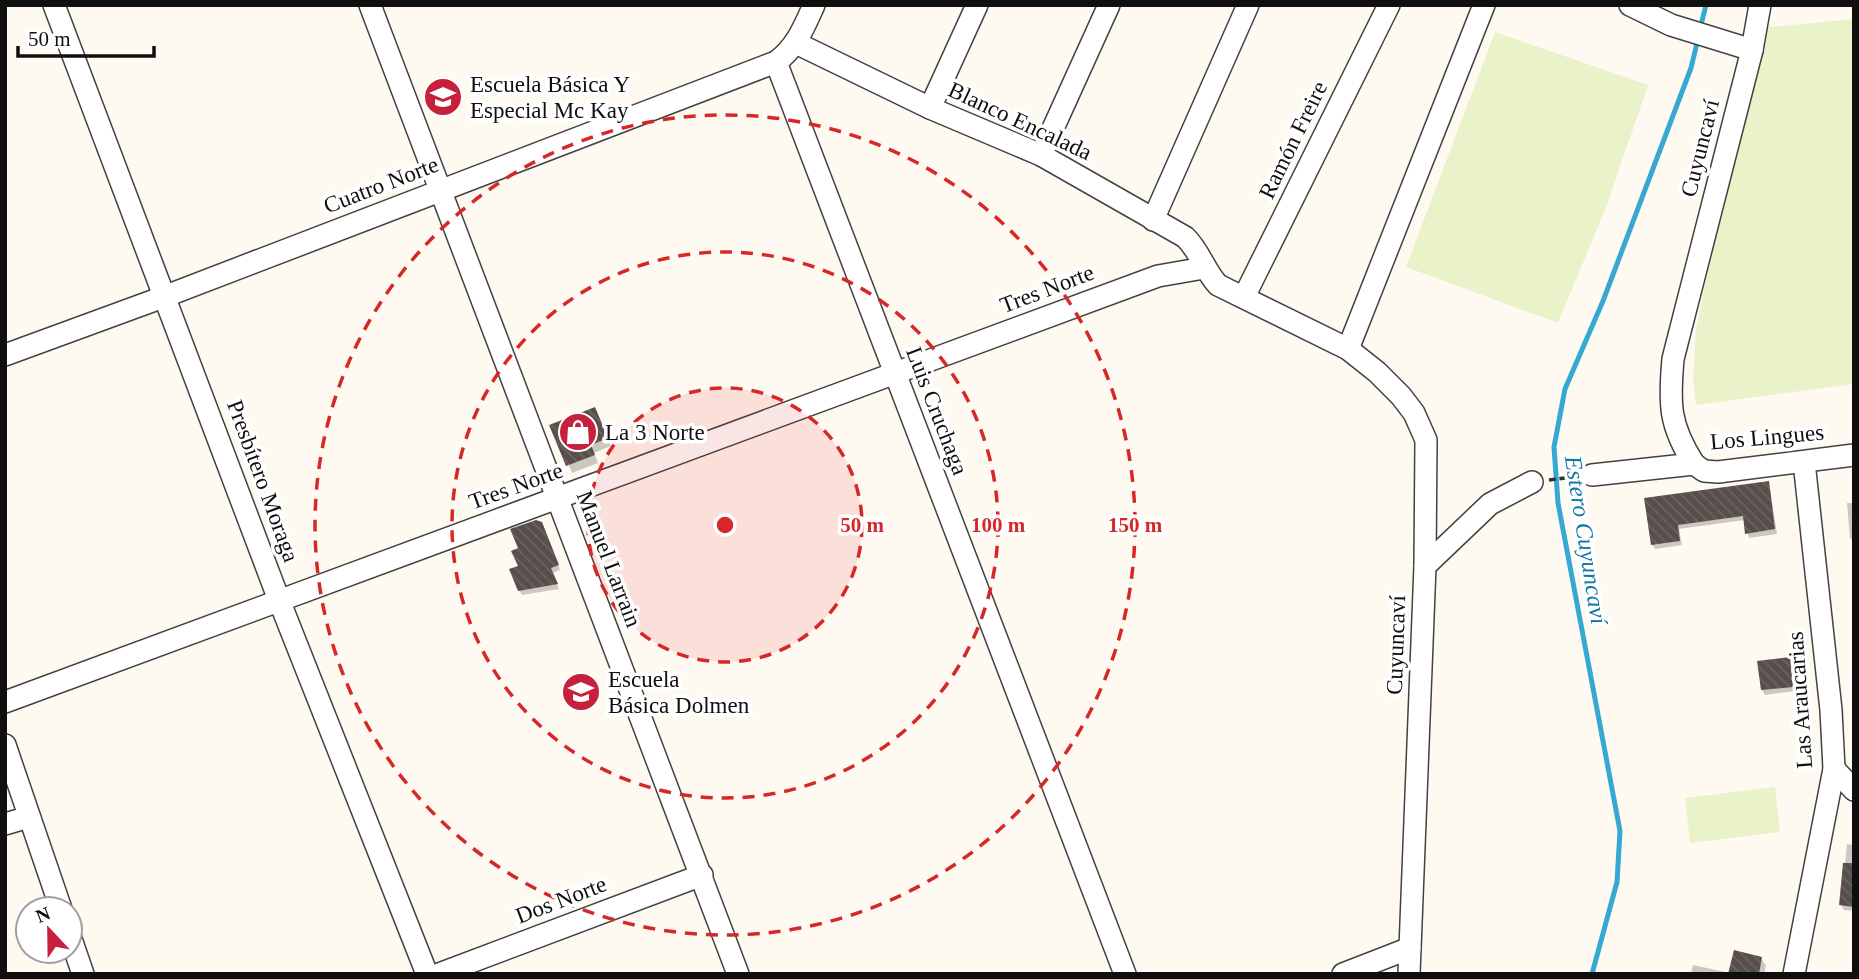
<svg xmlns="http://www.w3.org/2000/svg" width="1859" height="979" font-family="'Times New Roman',serif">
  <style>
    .pitch { fill: #eaf2ca }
    .shadow { fill: #0003 }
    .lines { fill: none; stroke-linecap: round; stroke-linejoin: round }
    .stream { stroke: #36a9d3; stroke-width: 5 }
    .building { fill: url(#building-back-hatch) }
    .minor-casing { stroke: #424242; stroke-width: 24 }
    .path { stroke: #313131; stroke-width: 3.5; stroke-dasharray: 7 3.5; stroke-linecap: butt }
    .minor { stroke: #fff; stroke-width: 21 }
    .ring { fill: none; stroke: #d62828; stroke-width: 3.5; stroke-dasharray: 12 9 }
    .labels { text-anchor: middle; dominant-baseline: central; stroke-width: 7; stroke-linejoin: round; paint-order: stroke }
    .poi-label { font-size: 23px; fill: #0f0f0f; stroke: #fff; text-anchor: start }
    .street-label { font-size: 23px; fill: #0f0f0f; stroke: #fff }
    .water-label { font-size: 24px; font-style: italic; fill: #1179a7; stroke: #fff }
    .centre { fill: #d62828; stroke: #fff; stroke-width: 3.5 }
    .ring-label { font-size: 21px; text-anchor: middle; font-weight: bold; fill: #d62828; stroke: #fff; stroke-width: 7; stroke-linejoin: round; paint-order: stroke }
  </style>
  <defs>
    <pattern id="building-back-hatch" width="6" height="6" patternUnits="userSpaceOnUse" patternTransform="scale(1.75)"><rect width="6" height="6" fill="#584e4b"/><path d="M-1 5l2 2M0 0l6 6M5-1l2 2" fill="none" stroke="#6b6361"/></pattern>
  </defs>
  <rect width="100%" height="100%" fill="#fffaf1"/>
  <g class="pitch">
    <polygon points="1854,19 1854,384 1696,405 1693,379 1696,329 1759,28"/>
    <polygon points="1495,32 1648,85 1607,205 1558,323 1406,267"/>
    <polygon points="1775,787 1780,832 1690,843 1685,798"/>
  </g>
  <g class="shadow">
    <polygon points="599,417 611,446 594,453 598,463 572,473 552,426"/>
    <polygon points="1768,483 1770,488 1777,534 1749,538 1745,520 1679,529 1682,545 1655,549 1652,544 1646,499"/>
    <polygon points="1847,503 1854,503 1854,543 1850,538"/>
    <polygon points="544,529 560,570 553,573 559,589 522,595 519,590 520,567"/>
    <polygon points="1789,658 1792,663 1795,691 1765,695 1762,690"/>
    <polygon points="1847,844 1854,845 1854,911 1844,910 1841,905"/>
    <polygon points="1761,958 1766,966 1764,974 1691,974 1693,965 1730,973"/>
  </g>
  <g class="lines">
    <g class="stream">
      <polyline points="1700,29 1706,5"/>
      <polyline points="1592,974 1617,882 1620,831 1558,503 1554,447 1565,389 1603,301 1691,68 1698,39"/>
    </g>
  </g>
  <g class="building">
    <polygon points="595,407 608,438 591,445 595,455 566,466 549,425"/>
    <polygon points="1769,481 1775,529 1745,534 1743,516 1678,525 1680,541 1651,545 1644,498"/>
    <polygon points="536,520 542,522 559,565 551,568 558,584 518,591 509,569 518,566 511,551 518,548 510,529"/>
    <polygon points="1790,657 1793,687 1761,690 1757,661"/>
    <polygon points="1843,863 1854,863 1854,907 1839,905"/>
    <polygon points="1734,950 1762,957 1759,974 1728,974"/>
  </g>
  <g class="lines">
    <defs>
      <g id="minor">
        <polyline points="54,5 279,600 427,974"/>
        <polyline points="370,5 738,974"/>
        <polyline points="1630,5 1671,25 1752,50"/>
        <path d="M796,43L930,108L1041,155L1185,237C1200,251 1204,270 1218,285L1348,349L1377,372L1401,396L1414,413L1426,440L1425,566L1409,974"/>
        <polyline points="776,62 1125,974"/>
        <polyline points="930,108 977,5"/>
        <polyline points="1041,155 1109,5"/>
        <polyline points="1153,220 1248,5"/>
        <polyline points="1244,297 1389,5"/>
        <polyline points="1348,349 1484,5"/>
        <path d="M5,355L166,296L776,62C796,48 804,27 814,5"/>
        <path d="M1694,464C1669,425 1669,404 1673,359L1752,50L1760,5"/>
        <polyline points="1592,475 1694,464 1704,471 1718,472 1854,455"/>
        <polyline points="1425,566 1490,504 1532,482"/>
        <polyline points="5,702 1158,276 1204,268"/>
        <polyline points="5,745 61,909"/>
        <polyline points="1834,769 1854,790"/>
        <polyline points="5,824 29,817"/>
        <polyline points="70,936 83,974"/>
        <polyline points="439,974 702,875"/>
        <polyline points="1343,974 1410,948"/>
        <polyline points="1794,974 1834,769 1831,710 1804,462"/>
      </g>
    </defs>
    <use href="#minor" class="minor-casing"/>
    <polyline class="path" points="1549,480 1573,477"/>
    <use href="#minor" class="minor"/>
  </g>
  <circle cx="725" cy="525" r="137" fill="#d62828" fill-opacity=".12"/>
  <g class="ring">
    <circle cx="725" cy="525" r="137"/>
    <circle cx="725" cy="525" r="273"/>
    <circle cx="725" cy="525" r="410"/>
  </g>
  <defs>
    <symbol id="school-disc" viewBox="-11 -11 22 22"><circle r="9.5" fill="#c6203d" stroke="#fff"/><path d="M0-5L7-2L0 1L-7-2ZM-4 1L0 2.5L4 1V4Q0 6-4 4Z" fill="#fff"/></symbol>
    <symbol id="shop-disc" viewBox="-11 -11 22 22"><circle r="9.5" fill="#c6203d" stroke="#fff"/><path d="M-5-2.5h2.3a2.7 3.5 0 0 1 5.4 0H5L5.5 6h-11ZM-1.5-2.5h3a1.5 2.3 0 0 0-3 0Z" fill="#fff"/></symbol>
  </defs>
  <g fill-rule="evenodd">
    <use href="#school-disc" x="421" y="75" width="44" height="44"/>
    <use href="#shop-disc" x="556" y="410" width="44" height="44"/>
    <use href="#school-disc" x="559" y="670" width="44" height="44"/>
  </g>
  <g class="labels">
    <g class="poi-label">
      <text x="470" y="84">Escuela Básica Y<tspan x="470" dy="26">Especial Mc Kay</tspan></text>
      <text x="605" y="432">La 3 Norte</text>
      <text x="608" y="679">Escuela<tspan x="608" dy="26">Básica Dolmen</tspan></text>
    </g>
    <g class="street-label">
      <text transform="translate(1020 121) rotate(25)">Blanco Encalada</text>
      <text transform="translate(1293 140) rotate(-64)">Ramón Freire</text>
      <text transform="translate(1700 148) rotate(-76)">Cuyuncaví</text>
      <text transform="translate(381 185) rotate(-21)">Cuatro Norte</text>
      <text transform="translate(1047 289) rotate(-21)">Tres Norte</text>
      <text transform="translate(937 411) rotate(69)">Luis Cruchaga</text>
      <text transform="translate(1767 437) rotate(-5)">Los Lingues</text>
      <text transform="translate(263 481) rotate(70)">Presbítero Moraga</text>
      <text transform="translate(516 486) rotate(-20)">Tres Norte</text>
      <text transform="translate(609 559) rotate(69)">Manuel Larrain</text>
      <text transform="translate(1396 645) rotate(-88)">Cuyuncaví</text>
      <text transform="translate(1800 700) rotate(-94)">Las Araucarias</text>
      <text transform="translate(561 900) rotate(-21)">Dos Norte</text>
    </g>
    <g class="water-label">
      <text transform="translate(1586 540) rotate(81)">Estero Cuyuncaví</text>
    </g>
  </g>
  <circle cx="725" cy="525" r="10" class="centre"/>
  <g class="ring-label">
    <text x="862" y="532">50 m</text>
    <text x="998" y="532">100 m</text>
    <text x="1135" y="532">150 m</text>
  </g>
  <rect width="1859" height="979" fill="none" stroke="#0f0f0f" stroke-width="14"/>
  <g transform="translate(49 930) rotate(338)"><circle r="33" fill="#ffffff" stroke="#9f9f9f" stroke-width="2"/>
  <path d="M0-5L12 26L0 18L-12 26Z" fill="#c6203d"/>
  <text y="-10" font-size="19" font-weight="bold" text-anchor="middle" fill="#0f0f0f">N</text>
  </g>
  <path d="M18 46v10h136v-10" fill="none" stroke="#0f0f0f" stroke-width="3.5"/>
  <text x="28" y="46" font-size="21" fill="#0f0f0f" stroke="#ffffff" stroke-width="5" paint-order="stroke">50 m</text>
</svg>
